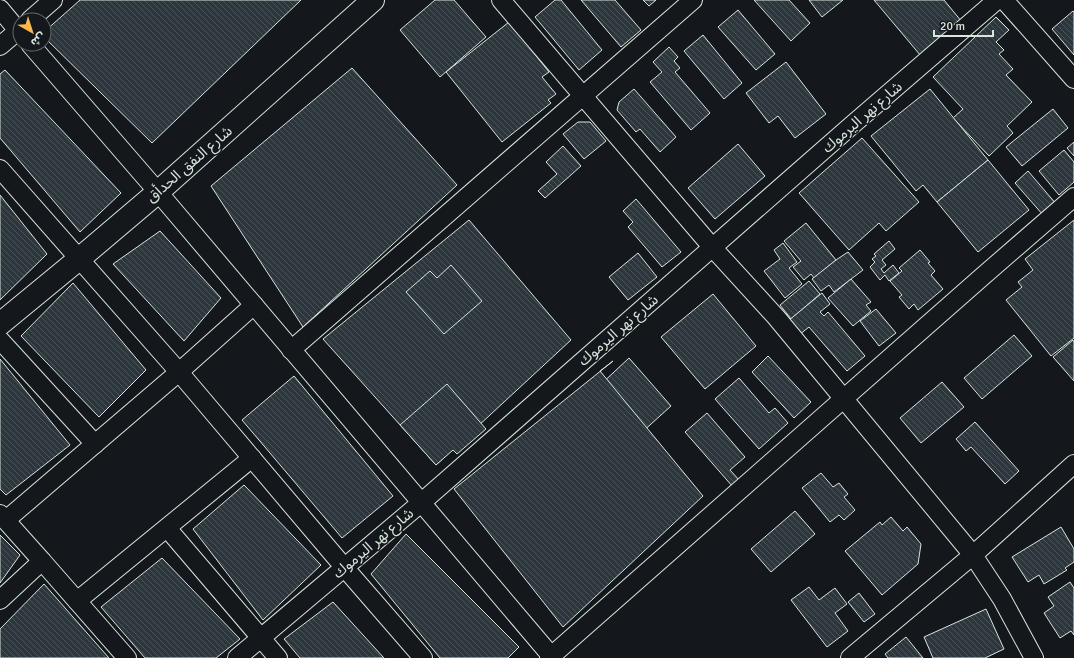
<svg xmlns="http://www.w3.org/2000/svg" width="1074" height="658" font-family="Signika,'Noto Sans Arabic',sans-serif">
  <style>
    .building { fill: url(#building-back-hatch); stroke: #d8e6dc }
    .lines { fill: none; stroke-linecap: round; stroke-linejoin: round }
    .street-casing { stroke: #d8e6dc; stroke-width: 20 }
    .secondary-casing { stroke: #d8e6dc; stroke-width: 24 }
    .street { stroke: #14181c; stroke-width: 18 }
    .secondary { stroke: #14181c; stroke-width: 22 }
    .labels { text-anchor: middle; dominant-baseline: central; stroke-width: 3; stroke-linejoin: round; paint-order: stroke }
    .street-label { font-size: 15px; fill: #d8e6dc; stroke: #14181c }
  </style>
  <defs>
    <pattern id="building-back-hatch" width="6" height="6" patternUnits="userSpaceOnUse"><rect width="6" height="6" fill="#2c363c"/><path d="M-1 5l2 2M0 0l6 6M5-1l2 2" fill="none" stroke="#4a5358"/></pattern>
  </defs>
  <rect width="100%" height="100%" fill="#14181c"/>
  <g class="building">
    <polygon points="80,0 301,0 152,143 44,37 44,32"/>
    <polygon points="435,0 454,0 486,37 440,77 400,30"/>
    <polygon points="555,0 561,0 602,50 579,70 535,17"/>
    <polygon points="581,0 615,0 641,30 621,47"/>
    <polygon points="643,0 656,0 649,6"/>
    <polygon points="754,0 789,0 810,23 791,41"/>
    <polygon points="809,0 843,0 822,17"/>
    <polygon points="874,0 944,0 962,22 921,56"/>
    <polygon points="738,10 775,54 756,70 718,27"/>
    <polygon points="1073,11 1074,12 1074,55 1052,29"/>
    <polygon points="996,17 1009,30 996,42 1004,50 999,54 1013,69 1006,75 1032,102 1007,126 1013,133 989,156 953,118 963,109 933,77"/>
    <polygon points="509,22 549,72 542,77 556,94 548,100 551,103 502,142 446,72"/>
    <polygon points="703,35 742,83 724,99 684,51"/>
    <polygon points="669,47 678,57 674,61 680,68 675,72 710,113 691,130 650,82 662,72 653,62"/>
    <polygon points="786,62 826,114 795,138 778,116 769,123 746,93"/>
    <polygon points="352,68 457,185 303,327 211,186"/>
    <polygon points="5,70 121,193 80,232 0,138 0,74"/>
    <polygon points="634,89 676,137 660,152 640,129 636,132 617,110 619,102"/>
    <polygon points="930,89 988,160 937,202 923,185 916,191 871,136"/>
    <polygon points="1053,109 1068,128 1022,166 1006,147"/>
    <polygon points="578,122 590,122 606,141 584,159 563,134"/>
    <polygon points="862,138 919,202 886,231 879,223 849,250 799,193"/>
    <polygon points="1074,142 1074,156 1067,148"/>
    <polygon points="738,144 765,176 715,219 688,188"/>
    <polygon points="563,146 581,166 545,198 538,191 557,174 546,162"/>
    <polygon points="1064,150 1074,162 1074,182 1059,195 1039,171"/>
    <polygon points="988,160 1029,210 978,252 937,202"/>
    <polygon points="1028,171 1057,205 1044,216 1015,183"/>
    <polygon points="0,195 47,254 0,300"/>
    <polygon points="636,199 681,252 662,267 628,227 633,222 623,211"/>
    <polygon points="469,220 571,340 436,465 323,339"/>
    <polygon points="1074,220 1074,338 1051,356 1006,300 1022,287 1018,282 1033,270 1025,259"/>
    <polygon points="806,223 836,260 814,278 811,274 804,280 793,267 801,261 784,241"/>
    <polygon points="160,231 221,298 184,341 113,264"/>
    <polygon points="889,241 895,249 882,260 886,265 881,269 884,273 893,265 899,273 889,281 885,275 880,280 870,267 875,262 872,259 876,256 874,254"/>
    <polygon points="783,243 797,262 789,268 802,284 785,298 764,271 780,259 774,250"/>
    <polygon points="920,250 930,262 928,263 935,271 931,275 943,289 918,310 914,304 909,309 899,297 902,295 890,281 902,271 899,268"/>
    <polygon points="848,252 863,270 834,292 829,285 821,291 812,279 836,260"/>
    <polygon points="638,253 657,277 628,300 609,277"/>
    <polygon points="451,265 482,301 444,334 406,292 430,271 437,278"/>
    <polygon points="851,279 871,302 866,305 871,311 853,326 828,298"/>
    <polygon points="809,281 820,294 791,319 780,305"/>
    <polygon points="73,283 146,370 99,417 21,336"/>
    <polygon points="822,293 830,304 820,312 824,316 828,312 865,356 847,371 809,327 799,335 788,321"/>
    <polygon points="713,294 756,346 705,389 661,337"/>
    <polygon points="876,309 896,333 879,346 860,321"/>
    <polygon points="1014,335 1032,356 982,399 964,378"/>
    <polygon points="1073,340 1074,342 1074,381 1053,357"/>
    <polygon points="768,356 811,402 794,418 752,372"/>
    <polygon points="629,358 671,406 640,434 598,387"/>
    <polygon points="0,359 70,445 6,495 0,489"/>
    <polygon points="613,361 600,371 703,496 563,627 454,489"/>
    <polygon points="294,376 393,496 342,538 242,420"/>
    <polygon points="739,378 769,413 775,408 788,423 759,449 715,399"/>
    <polygon points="942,382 964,407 921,443 900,418"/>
    <polygon points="447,384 486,429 457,454 453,450 436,465 400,425"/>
    <polygon points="707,413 745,457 730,470 740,481 733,487 685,432"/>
    <polygon points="975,422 1019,471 1005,484 971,447 966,451 956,439"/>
    <polygon points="821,473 833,487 839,483 848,494 844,497 855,510 844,520 839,515 830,522 802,488"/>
    <polygon points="244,485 321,565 263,620 193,529"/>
    <polygon points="795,511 815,534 771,572 751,549"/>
    <polygon points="891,517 903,531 907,527 921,544 918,564 882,595 845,551 880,522 882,525"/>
    <polygon points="1061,527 1074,549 1074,562 1065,568 1067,570 1044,584 1039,575 1028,582 1012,557"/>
    <polygon points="406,534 519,647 508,658 440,658 371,574"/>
    <polygon points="0,535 20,555 0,583"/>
    <polygon points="162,558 240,639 216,658 145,658 101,607"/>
    <polygon points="1070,582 1074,588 1074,635 1071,631 1060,638 1044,613 1054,606 1048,597"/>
    <polygon points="44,584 109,658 0,658 0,629"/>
    <polygon points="809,587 819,600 835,588 847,604 835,613 848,631 827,647 791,600"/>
    <polygon points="859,593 875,614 864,622 848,602"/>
    <polygon points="333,602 384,658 300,658 284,639"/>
    <polygon points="986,609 1004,649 985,658 933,658 924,637"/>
    <polygon points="906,637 923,658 888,658 885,654"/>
  </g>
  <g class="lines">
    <defs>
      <g id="street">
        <polyline points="501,0 712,247 776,317 973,555 1002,599 1034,658"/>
        <polyline points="1004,0 1074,79"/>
        <polyline points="0,9 20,33"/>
        <polyline points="30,20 53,0"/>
        <polyline points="30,44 158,192 553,658"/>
        <polyline points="0,46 20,29"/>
        <polyline points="0,169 179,372 344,567 423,658"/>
        <polyline points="0,340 95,444"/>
        <polyline points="291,350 693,0"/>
        <polyline points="0,514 42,561 0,600"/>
        <polyline points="6,520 179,372 254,305"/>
        <polyline points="167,528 278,658"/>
        <polyline points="42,561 127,658"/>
        <polyline points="77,601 252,458"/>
        <polyline points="237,658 422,502 852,125 997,0"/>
        <polyline points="549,658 983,276 1074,197"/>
        <polyline points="850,658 973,555 1074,464"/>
      </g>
      <polyline id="secondary" points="0,324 79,259 158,192 373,0"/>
    </defs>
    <use href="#street" class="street-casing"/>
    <use href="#secondary" class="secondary-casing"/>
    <use href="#street" class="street"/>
    <use href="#secondary" class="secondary"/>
  </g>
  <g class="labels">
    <g class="street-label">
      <text transform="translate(862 117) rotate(-41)">شارع نهر اليرموك</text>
      <text transform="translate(189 164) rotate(-41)">شارع النفق الحدأق</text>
      <text transform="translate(618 330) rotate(-41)">شارع نهر اليرموك</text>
      <text transform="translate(373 543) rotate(-40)">شارع نهر اليرموك</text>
    </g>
  </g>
  <g transform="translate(32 32) rotate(141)"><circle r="19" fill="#14181c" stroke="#626a69"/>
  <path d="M0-3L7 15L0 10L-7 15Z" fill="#ffb74d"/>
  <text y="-6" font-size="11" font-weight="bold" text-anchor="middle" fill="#d8e6dc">ش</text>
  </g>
  <path d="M934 30v6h59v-6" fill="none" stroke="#d8e6dc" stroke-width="2"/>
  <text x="940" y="30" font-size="12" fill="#d8e6dc" stroke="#14181c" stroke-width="3" paint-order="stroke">20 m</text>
</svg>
